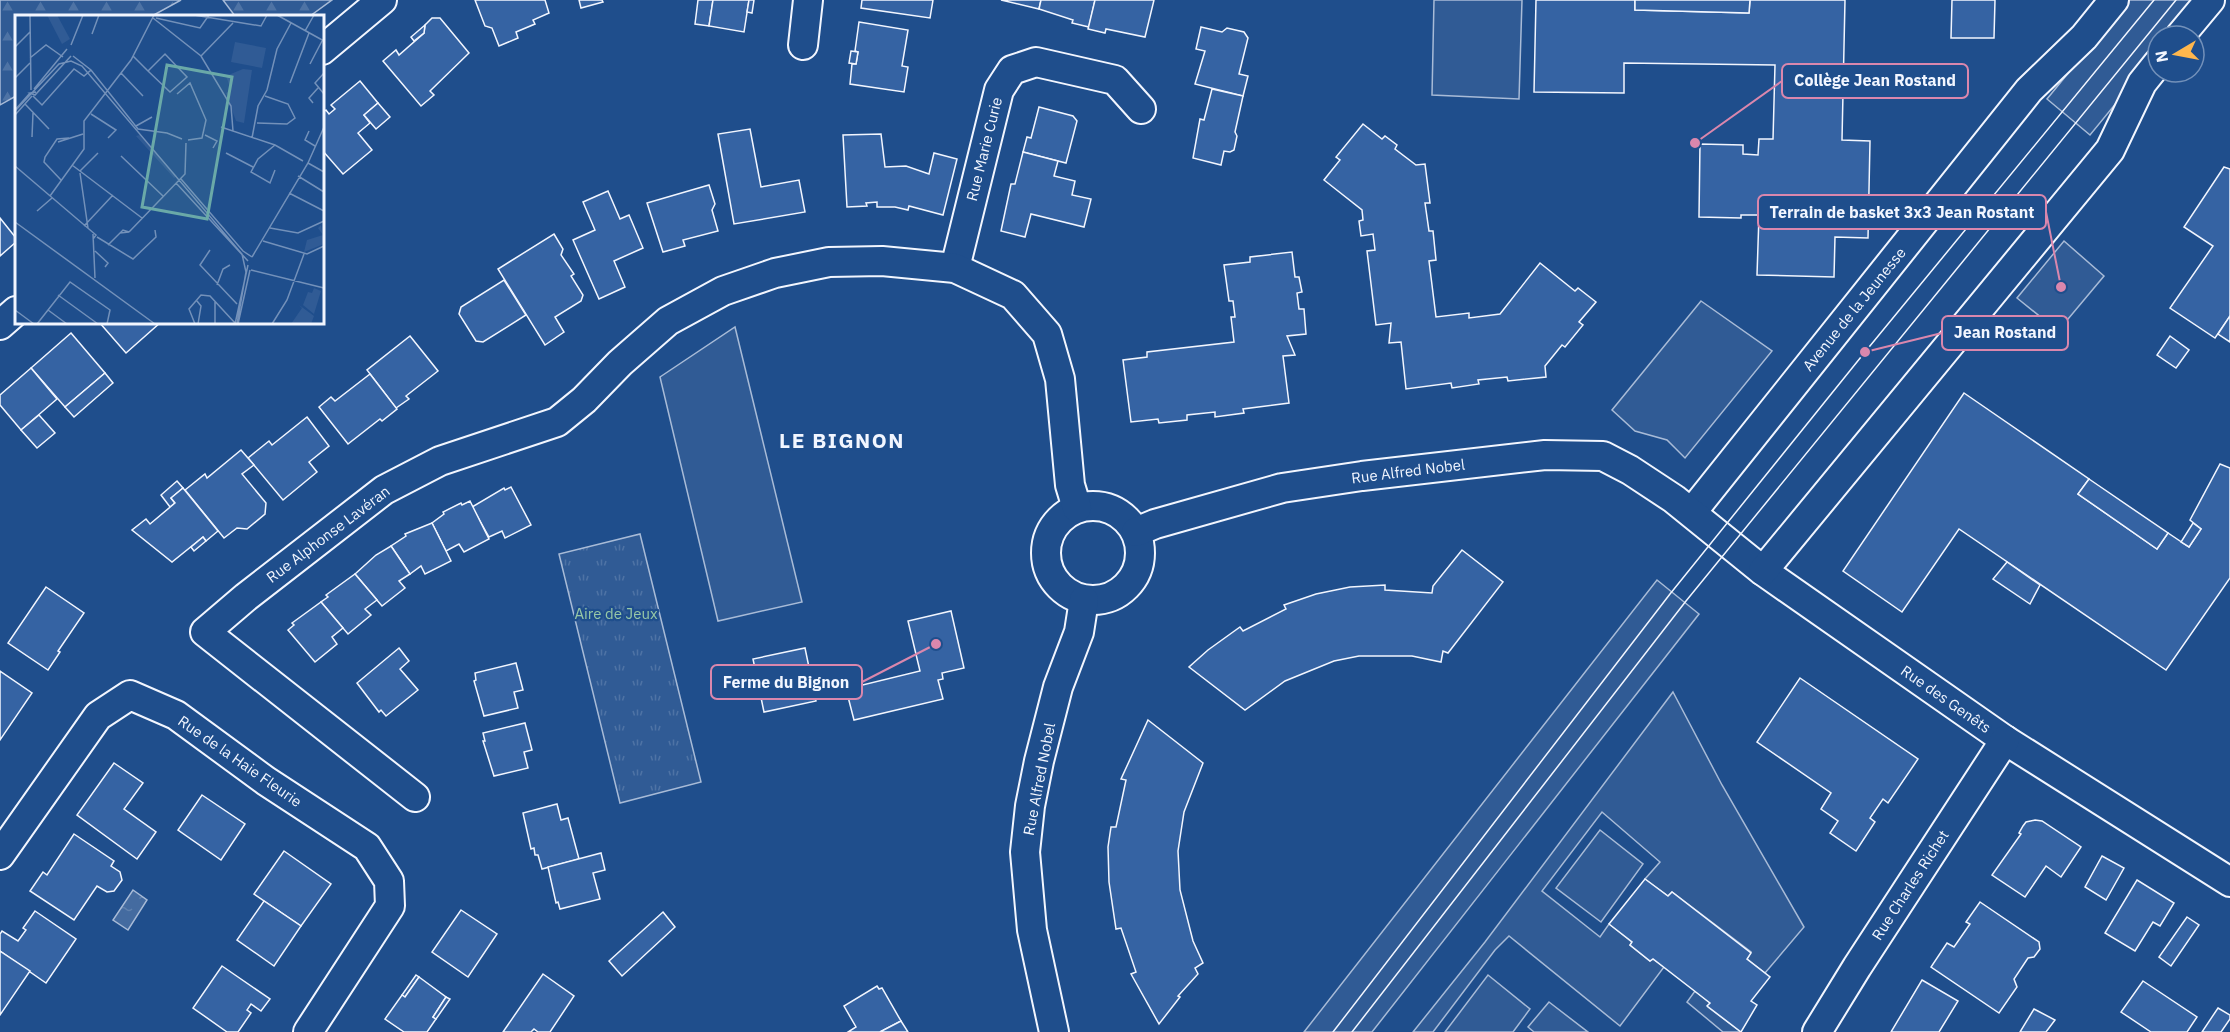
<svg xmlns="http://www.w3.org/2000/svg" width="2230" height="1032" font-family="'IBM Plex Sans',sans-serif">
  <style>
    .built { fill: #305b95; stroke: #a8bbd7; stroke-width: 1.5 }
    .forest { fill: url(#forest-firs); stroke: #a8bbd7; stroke-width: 1.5 }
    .park { fill: url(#park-tufts); stroke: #a8bbd7; stroke-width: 1.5 }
    .water { fill: url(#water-ripples); stroke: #a8bbd7; stroke-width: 1.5 }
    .building { fill: #3563a3; stroke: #f2f6ff; stroke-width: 1.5 }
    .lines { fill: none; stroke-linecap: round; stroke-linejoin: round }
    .street-casing { stroke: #f2f6ff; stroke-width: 32 }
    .street { stroke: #1f4e8c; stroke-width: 28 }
    .tram { stroke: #f2f6ff; stroke-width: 1.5 }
    .labels { text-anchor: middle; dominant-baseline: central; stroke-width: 4.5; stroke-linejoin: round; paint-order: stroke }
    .street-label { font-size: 15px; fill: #f2f6ff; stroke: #1f4e8c }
    .park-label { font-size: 15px; fill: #97c8a6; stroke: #1f4e8c }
    .district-label { font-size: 21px; font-weight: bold; letter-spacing: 1.5px; fill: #f2f6ff; stroke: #1f4e8c }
    .inset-road { fill: none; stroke: #7391ba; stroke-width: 1.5 }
    .view { fill: #6aa9a8; fill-opacity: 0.15; stroke: #6aa9a8; stroke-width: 3 }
    .inset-edge { fill: none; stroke: #f2f6ff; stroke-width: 3 }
    .leader { fill: none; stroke: #da87ad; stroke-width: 2 }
    .callout-dot { fill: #da87ad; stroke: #1f4e8c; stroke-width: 2 }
    .callout { fill: #1f4e8c; stroke: #da87ad; stroke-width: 2 }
    .callout-label { font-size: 16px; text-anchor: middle; font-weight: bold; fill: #f2f6ff }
  </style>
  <defs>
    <pattern id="forest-firs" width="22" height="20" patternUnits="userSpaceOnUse" patternTransform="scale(1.5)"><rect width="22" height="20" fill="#305b95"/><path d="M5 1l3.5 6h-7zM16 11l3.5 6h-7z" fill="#4e73a5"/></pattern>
    <pattern id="park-tufts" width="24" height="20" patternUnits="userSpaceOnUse" patternTransform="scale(1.5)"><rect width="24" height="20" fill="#305b95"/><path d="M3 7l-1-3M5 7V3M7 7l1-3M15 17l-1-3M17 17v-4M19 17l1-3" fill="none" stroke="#4e73a5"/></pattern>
    <pattern id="water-ripples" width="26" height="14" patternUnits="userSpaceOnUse" patternTransform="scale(1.5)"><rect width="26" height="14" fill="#446ba0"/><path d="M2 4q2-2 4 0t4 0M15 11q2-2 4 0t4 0" fill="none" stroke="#5f81ae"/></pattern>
  </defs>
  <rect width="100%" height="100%" fill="#1f4e8c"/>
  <g class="built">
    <polygon points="1434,0 1522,0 1519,99 1432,95"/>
    <polygon points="2128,0 2200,0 2171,36 2158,36 2158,52 2090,135 2047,99"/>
    <polygon points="2064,241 2104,276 2058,331 2017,298"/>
    <polygon points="1701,301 1772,351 1685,458 1667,440 1635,431 1612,410"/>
    <polygon points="735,327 802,602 718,621 660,377"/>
    <polygon points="1657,580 1699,614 1372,1032 1304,1032"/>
    <polygon points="1673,692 1722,785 1804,927 1765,973 1747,959 1751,952 1672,892 1668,896 1645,879 1660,862 1602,812 1542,891 1600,937 1609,924 1632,942 1630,945 1650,961 1653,959 1664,967 1620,1026 1509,936 1495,950 1433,1032 1413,1032 1485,942"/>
    <polygon points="1600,830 1643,864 1601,922 1556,888"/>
    <polygon points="1488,975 1530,1009 1513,1032 1445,1032"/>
    <polygon points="1695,991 1710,1003 1708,1007 1741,1032 1723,1032 1687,1002"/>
    <polygon points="1549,1002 1588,1032 1534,1032 1528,1027"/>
  </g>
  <g class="forest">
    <polygon points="0,0 181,0 152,16 16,16 16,96 0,105"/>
    <polygon points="223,0 332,0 310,16 235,16"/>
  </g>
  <polygon class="park" points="640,534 701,782 620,803 559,554"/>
  <polygon class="water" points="133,890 147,900 128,930 113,920"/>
  <g class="building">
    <polygon points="475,0 545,0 549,13 533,20 535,24 516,32 518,38 499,46 492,28 485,26"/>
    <polygon points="579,0 602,0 603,2 581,8"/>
    <polygon points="698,0 713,0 709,26 695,24"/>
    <polygon points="713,0 749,0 744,32 709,26"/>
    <polygon points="749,0 754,0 752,13 747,12"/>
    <polygon points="862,0 933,0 930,18 861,8"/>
    <polygon points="1001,0 1041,0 1039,9"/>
    <polygon points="1041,0 1095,0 1089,27 1072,23 1073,20 1039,9"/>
    <polygon points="1095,0 1154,0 1145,37 1106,29 1105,33 1088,29"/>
    <polygon points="1536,0 1635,0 1635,10 1749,13 1750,0 1845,0 1842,140 1870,141 1868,238 1835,237 1834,277 1757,275 1759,215 1741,215 1741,218 1699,217 1700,144 1743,145 1743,154 1758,155 1759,139 1773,139 1775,65 1624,63 1624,93 1534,92"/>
    <polygon points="1635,0 1750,0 1749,13 1635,10"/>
    <polygon points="1952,0 1995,0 1994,38 1951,38"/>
    <polygon points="432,18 440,18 469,53 430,91 434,95 421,106 383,61 396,50 399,55 424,33 425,25"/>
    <polygon points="859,22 908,30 902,66 908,67 904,92 850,84 852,64 856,64 858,52 855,51"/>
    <polygon points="425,25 424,33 414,41 411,37"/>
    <polygon points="1201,27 1222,32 1227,28 1244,32 1248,38 1239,74 1248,76 1243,96 1195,84 1205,51 1196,49"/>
    <polygon points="851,51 858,52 856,64 849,63"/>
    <polygon points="360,81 378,103 364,115 370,123 358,133 372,150 343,174 322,150 322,113 326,110 329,114 335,109 331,105"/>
    <polygon points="1212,89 1243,96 1235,132 1237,136 1234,150 1230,152 1224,151 1221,165 1193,158 1200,119 1204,120"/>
    <polygon points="378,103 390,117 376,129 364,115"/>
    <polygon points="1039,107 1073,116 1077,121 1066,163 1023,152 1027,137 1031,138"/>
    <polygon points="1363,124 1382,139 1385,136 1397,145 1395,149 1416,165 1425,164 1430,203 1425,203 1429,231 1433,231 1436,260 1429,261 1436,317 1469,313 1469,318 1500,314 1540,263 1575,291 1578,288 1596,302 1579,322 1583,325 1565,347 1562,345 1545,366 1546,377 1508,381 1507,377 1478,380 1479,384 1452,388 1451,383 1406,389 1401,342 1389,343 1391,323 1376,325 1367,251 1375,250 1373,234 1361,236 1359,221 1363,220 1362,210 1324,180 1340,160 1336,157"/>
    <polygon points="750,129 761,187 799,180 805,212 734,224 718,134"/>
    <polygon points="881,134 885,167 906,166 929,174 934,153 957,159 943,215 909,206 908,210 895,207 877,207 877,202 866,203 867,206 847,207 843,135"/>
    <polygon points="1023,152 1058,161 1054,176 1075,181 1072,195 1091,199 1084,227 1031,214 1025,237 1001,231 1011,184 1015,184"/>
    <polygon points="2224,167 2230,169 2230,316 2215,338 2170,308 2213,246 2184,227"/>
    <polygon points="709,185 715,204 712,210 718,231 683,240 685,246 663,252 647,203"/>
    <polygon points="608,191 620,219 629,215 643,248 614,261 625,287 599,299 573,240 595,230 583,202"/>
    <polygon points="0,218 16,238 16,242 0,256"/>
    <polygon points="554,234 563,249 561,255 574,274 571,276 583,295 581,301 555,317 564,332 545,345 498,269"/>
    <polygon points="1292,252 1295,277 1299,277 1302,292 1297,293 1299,309 1304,309 1306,334 1287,336 1295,355 1283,356 1289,403 1243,409 1244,413 1215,417 1215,412 1187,415 1187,420 1159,423 1158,419 1131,422 1123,360 1147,357 1147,352 1234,342 1231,317 1235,317 1233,301 1229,301 1224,265 1250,262 1250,257"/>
    <polygon points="504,280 526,315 483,342 476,341 459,314 461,307"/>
    <polygon points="2230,316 2230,342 2218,334"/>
    <polygon points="99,322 161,322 126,353"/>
    <polygon points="71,333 105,373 65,407 31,368"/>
    <polygon points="410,336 438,371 406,396 409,399 396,408 367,370"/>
    <polygon points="2170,336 2189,350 2176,368 2157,355"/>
    <polygon points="31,368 57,399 21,430 0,405 0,395"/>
    <polygon points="105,373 113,383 74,417 65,407"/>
    <polygon points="370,374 397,409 382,421 380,419 348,444 319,407 331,397 335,401"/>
    <polygon points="1964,393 2089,479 2078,494 2157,549 2168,533 2189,547 2201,529 2190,520 2220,464 2230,468 2230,578 2166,670 1959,529 1902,612 1843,571"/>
    <polygon points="39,415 55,433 37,448 21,430"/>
    <polygon points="307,417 329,446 309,462 317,472 283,500 248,458 269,441 272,445"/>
    <polygon points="241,450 254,465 242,474 266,503 265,514 247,529 237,528 224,538 185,490 205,474 207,478"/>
    <polygon points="2089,479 2168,533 2157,549 2078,494"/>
    <polygon points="177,481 183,488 171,498 175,503 170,507 161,495"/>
    <polygon points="511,487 531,525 505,538 502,531 489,537 472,507 504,488 505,490"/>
    <polygon points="183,488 218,531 206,541 203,537 172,562 132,530 146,519 150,524 175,503 171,498"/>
    <polygon points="470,501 489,539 464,552 459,544 446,551 432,523 444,514 443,512 461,503 462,505"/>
    <polygon points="432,523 451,561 425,574 421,566 410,574 391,546 406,536 405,534"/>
    <polygon points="2193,523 2201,529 2189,547 2181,542"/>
    <polygon points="203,537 206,541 194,551 191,547"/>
    <polygon points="391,546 410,574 399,581 405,588 382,606 355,574 376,555"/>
    <polygon points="1462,550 1503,582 1448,653 1443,651 1441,662 1412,656 1359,656 1334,661 1285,681 1245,710 1189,667 1208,650 1240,627 1243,631 1286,609 1284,605 1316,594 1350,587 1385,585 1385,590 1432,593 1433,586"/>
    <polygon points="2007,562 2040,585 2030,604 1993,579"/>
    <polygon points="355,574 377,600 365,609 371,615 348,634 321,602 328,597 326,595"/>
    <polygon points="46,587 84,613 58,651 60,652 48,670 8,643"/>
    <polygon points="321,602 343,628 332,637 337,644 315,662 288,630 294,625 292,623"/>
    <polygon points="951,611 964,668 942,673 943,679 938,680 943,699 854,720 846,689 920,671 908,621"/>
    <polygon points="399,648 409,661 400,669 418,690 386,716 381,710 379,712 357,683"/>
    <polygon points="805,648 816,701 764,712 753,659"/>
    <polygon points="516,663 523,690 514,692 518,708 484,716 474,681 476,680 475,673"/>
    <polygon points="0,671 32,693 0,740"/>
    <polygon points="1800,678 1918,759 1888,803 1883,799 1870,818 1875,822 1856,851 1830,833 1838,821 1821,809 1831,793 1757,742"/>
    <polygon points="1148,720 1203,763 1184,812 1178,851 1180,890 1193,941 1203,963 1195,968 1198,974 1178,996 1180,997 1159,1024 1131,974 1136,972 1121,928 1116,929 1109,882 1108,847 1111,827 1116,827 1126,780 1121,779"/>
    <polygon points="525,723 532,750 524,752 528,768 494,776 483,741 485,741 483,733"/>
    <polygon points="114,763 143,783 124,809 156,832 137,859 77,815"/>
    <polygon points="202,795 245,824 221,860 178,830"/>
    <polygon points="557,804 561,820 568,818 579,859 542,869 538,855 535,855 534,848 531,849 523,813"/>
    <polygon points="2035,820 2042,821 2081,847 2061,877 2046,866 2025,897 1992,875 2021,834 2019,833 2023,826 2026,822"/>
    <polygon points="74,834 114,861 111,866 120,872 122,880 114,891 107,892 97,886 74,920 30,891 43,872 47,875"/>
    <polygon points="284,851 331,884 301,926 254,894"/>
    <polygon points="601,853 605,870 593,873 600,899 560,909 558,902 556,903 548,867"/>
    <polygon points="2102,856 2124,868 2106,900 2085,887"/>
    <polygon points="1645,879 1668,896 1672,892 1751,953 1747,959 1770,977 1751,1001 1757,1005 1741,1032 1707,1006 1710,1003 1653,959 1650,961 1630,945 1632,942 1609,924"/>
    <polygon points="2137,880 2174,903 2160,926 2153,922 2135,951 2105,933"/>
    <polygon points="264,901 301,926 274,966 237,940"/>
    <polygon points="1980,902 2039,942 2040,949 2034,957 2028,958 2014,979 2017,987 1999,1013 1931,967 1947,943 1954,947 1970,924 1966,922"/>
    <polygon points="461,910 497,934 468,977 432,952"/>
    <polygon points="35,911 76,939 46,983 0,951 0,934 2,931 18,941 26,930 23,928"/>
    <polygon points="663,912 675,927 622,976 609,961"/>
    <polygon points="2187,917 2199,925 2171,966 2159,957"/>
    <polygon points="0,951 30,971 0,1015"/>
    <polygon points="222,966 270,999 261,1011 251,1004 247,1010 251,1013 238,1032 227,1032 193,1008"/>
    <polygon points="543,974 574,996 550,1032 538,1032 534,1029 531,1032 503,1032"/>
    <polygon points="416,975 419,977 405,997 402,995"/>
    <polygon points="419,977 446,997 433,1017 436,1019 427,1032 404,1032 385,1019 402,995 405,997"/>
    <polygon points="1922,980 1958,1001 1939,1032 1891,1032"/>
    <polygon points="2143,981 2197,1017 2187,1032 2151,1032 2121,1012"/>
    <polygon points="877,986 879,989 882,988 901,1021 880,1032 848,1032 856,1027 844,1006"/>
    <polygon points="446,997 450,999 436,1019 433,1017"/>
    <polygon points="2218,1008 2230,1015 2230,1019 2221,1032 2202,1032"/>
    <polygon points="2034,1009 2055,1020 2046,1032 2020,1032"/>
    <polygon points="901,1021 908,1032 880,1032"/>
  </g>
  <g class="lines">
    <defs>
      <g id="street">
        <polyline points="2180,36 2210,0"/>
        <polyline points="803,45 808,0"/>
        <polyline points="322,50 382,0"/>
        <polyline points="955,268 999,90 1012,70 1036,62 1115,80 1141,109"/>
        <polyline points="0,325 16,311"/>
        <circle cx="1093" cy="553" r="47"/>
        <polyline points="1692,512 2029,90 2084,37 2114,0"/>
        <polyline points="1136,532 1155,524 1282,488 1362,476 1545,455 1603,456 1630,470 1674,499 1763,571 2005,740 2230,882"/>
        <polyline points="1763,571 2110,150 2142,83 2158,63"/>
        <polyline points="415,797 205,632 246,597 384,490 440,461 557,422 584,400 620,363 668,321 723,291 775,273 829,262 882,261 955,268 1013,295 1047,334 1060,379 1070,485 1077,508"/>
        <polyline points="0,855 98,716 130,695 176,715 266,781 367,847 389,881 390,906 308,1032"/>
        <polyline points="1054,1032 1032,930 1025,852 1030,806 1039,761 1058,687 1079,632 1084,600"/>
        <polyline points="1817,1032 1857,967 2005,740"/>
      </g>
    </defs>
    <use href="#street" class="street-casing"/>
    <use href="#street" class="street"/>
    <g class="tram">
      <polyline points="1333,1032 1670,594 1865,352 2154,0"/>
      <polyline points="1352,1032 1686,601 2176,0"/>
    </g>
  </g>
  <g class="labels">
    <g class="street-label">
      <text transform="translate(984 149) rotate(-76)">Rue Marie Curie</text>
      <text transform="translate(1854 309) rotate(-51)">Avenue de la Jeunesse</text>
      <text transform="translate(1408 471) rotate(-7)">Rue Alfred Nobel</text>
      <text transform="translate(328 534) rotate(-37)">Rue Alphonse Lavéran</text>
      <text transform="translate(1946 699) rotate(35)">Rue des Genêts</text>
      <text transform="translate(240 761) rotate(35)">Rue de la Haie Fleurie</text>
      <text transform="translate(1039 779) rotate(-79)">Rue Alfred Nobel</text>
      <text transform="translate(1910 885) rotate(-57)">Rue Charles Richet</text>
    </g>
    <g class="park-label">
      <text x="616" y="613">Aire de Jeux</text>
    </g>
    <g class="district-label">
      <text x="842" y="440">LE BIGNON</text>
    </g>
  </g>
  <g transform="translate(15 15)">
    <rect width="309" height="309" fill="#1f4e8c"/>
    <path d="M220,27L251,33L247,53L216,47ZM125,120L162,161L159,163L121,121ZM299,273L306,276L299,299L288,290L293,277L297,278ZM284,290L299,301L296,309H276L287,293Z" fill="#305b95"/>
    <path d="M228,54L237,55L229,108L221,106L211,78L216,75L211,61ZM306,210L309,229L289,237L292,225L308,220L303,213Z" fill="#305b95"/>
    <path d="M32,0H42L55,24L47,29Z" fill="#305b95"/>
    <path class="inset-road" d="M15,0L16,75M179,0L246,11L252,0M262,0L309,26M138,3L186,41L216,91L218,116M141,3L185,13L194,0M290,16L299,0M77,19L84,0M56,30L68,0M0,32L15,17M58,41L76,55L123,114L152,118L167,124M118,41L133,56L155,77L172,62L150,39L133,56M186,41L218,8M15,43L31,30L48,42M295,49L307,26M106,58L128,81M309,58L300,68L309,79M0,63L15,48M275,68L294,18M19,74L52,34M21,77L15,78L20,80L56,41M162,79L175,68L191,105L187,123L173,125M18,81L27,90L59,54L69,61L76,55M298,88L294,83L303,73M10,89L34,114M0,95L15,78M0,96L44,49L56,46L67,51L227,239L231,257L222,309M76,99L101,115L93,123M0,100L17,81M242,108L272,109L280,103L273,89L250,81M121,111L137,102M206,112L260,130L288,146M294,116L290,125L300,131M190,120L202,126L198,133M17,122L18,98M237,123L243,91L252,75L262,34L276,8M43,127L68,119M260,130L243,144L236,157L255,168L260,155M211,138L238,152M106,141L148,181M293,148L309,157M57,150L127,203M0,151L81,220L78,224M65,156L83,138M65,158L73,213M283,161L309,177M166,164L228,236L237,242M46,165L29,147L30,142L42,124L54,123M161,168L233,246M274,178L309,196M35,181L69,134V106L116,45L139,0M22,196L37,183M0,207L140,309M69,211L98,180M255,213L283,218L309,206M114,217L170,159L171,128M78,219L80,263M82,222L118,244L141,222L140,215M248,226L292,239L309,231M93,230L108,215L114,217L105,218M195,235L185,250L222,289M80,236L93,248L90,252M237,242L293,148L309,112M236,255L309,273M202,270L208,254L215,250M43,280L83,309M182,286L186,291L183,309M0,295L19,309M33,295L52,309M22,309L55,267L95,295L92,309M180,309L174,294L186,280L195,281L220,308M200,309V287M220,309L233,250M223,309L235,255M257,309L272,285L289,239"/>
    <path class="view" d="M152,50L217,62L192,204L127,192Z"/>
    <rect width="309" height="309" class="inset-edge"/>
  </g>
  <path class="leader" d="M1695 143L1782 81M2061 287L2046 212M1865 352L1942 333M936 644L862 682"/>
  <g class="callout-dot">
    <circle cx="1695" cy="143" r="6"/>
    <circle cx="2061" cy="287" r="6"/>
    <circle cx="1865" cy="352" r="6"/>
    <circle cx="936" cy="644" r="6"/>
  </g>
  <g class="callout">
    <rect x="1782" y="64" width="186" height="34" rx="6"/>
    <rect x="1758" y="195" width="288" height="34" rx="6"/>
    <rect x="1942" y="316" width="126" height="34" rx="6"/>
    <rect x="711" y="665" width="151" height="34" rx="6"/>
  </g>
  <g class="callout-label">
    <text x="1875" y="86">Collège Jean Rostand</text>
    <text x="1902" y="218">Terrain de basket 3x3 Jean Rostant</text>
    <text x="2005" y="338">Jean Rostand</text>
    <text x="786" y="688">Ferme du Bignon</text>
  </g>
  <g transform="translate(2176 54) rotate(260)"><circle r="28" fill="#1f4e8c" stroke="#7391ba" stroke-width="1.5"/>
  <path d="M0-4.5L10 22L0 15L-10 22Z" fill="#ffb74d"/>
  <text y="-9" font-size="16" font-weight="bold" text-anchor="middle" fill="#f2f6ff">N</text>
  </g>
</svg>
